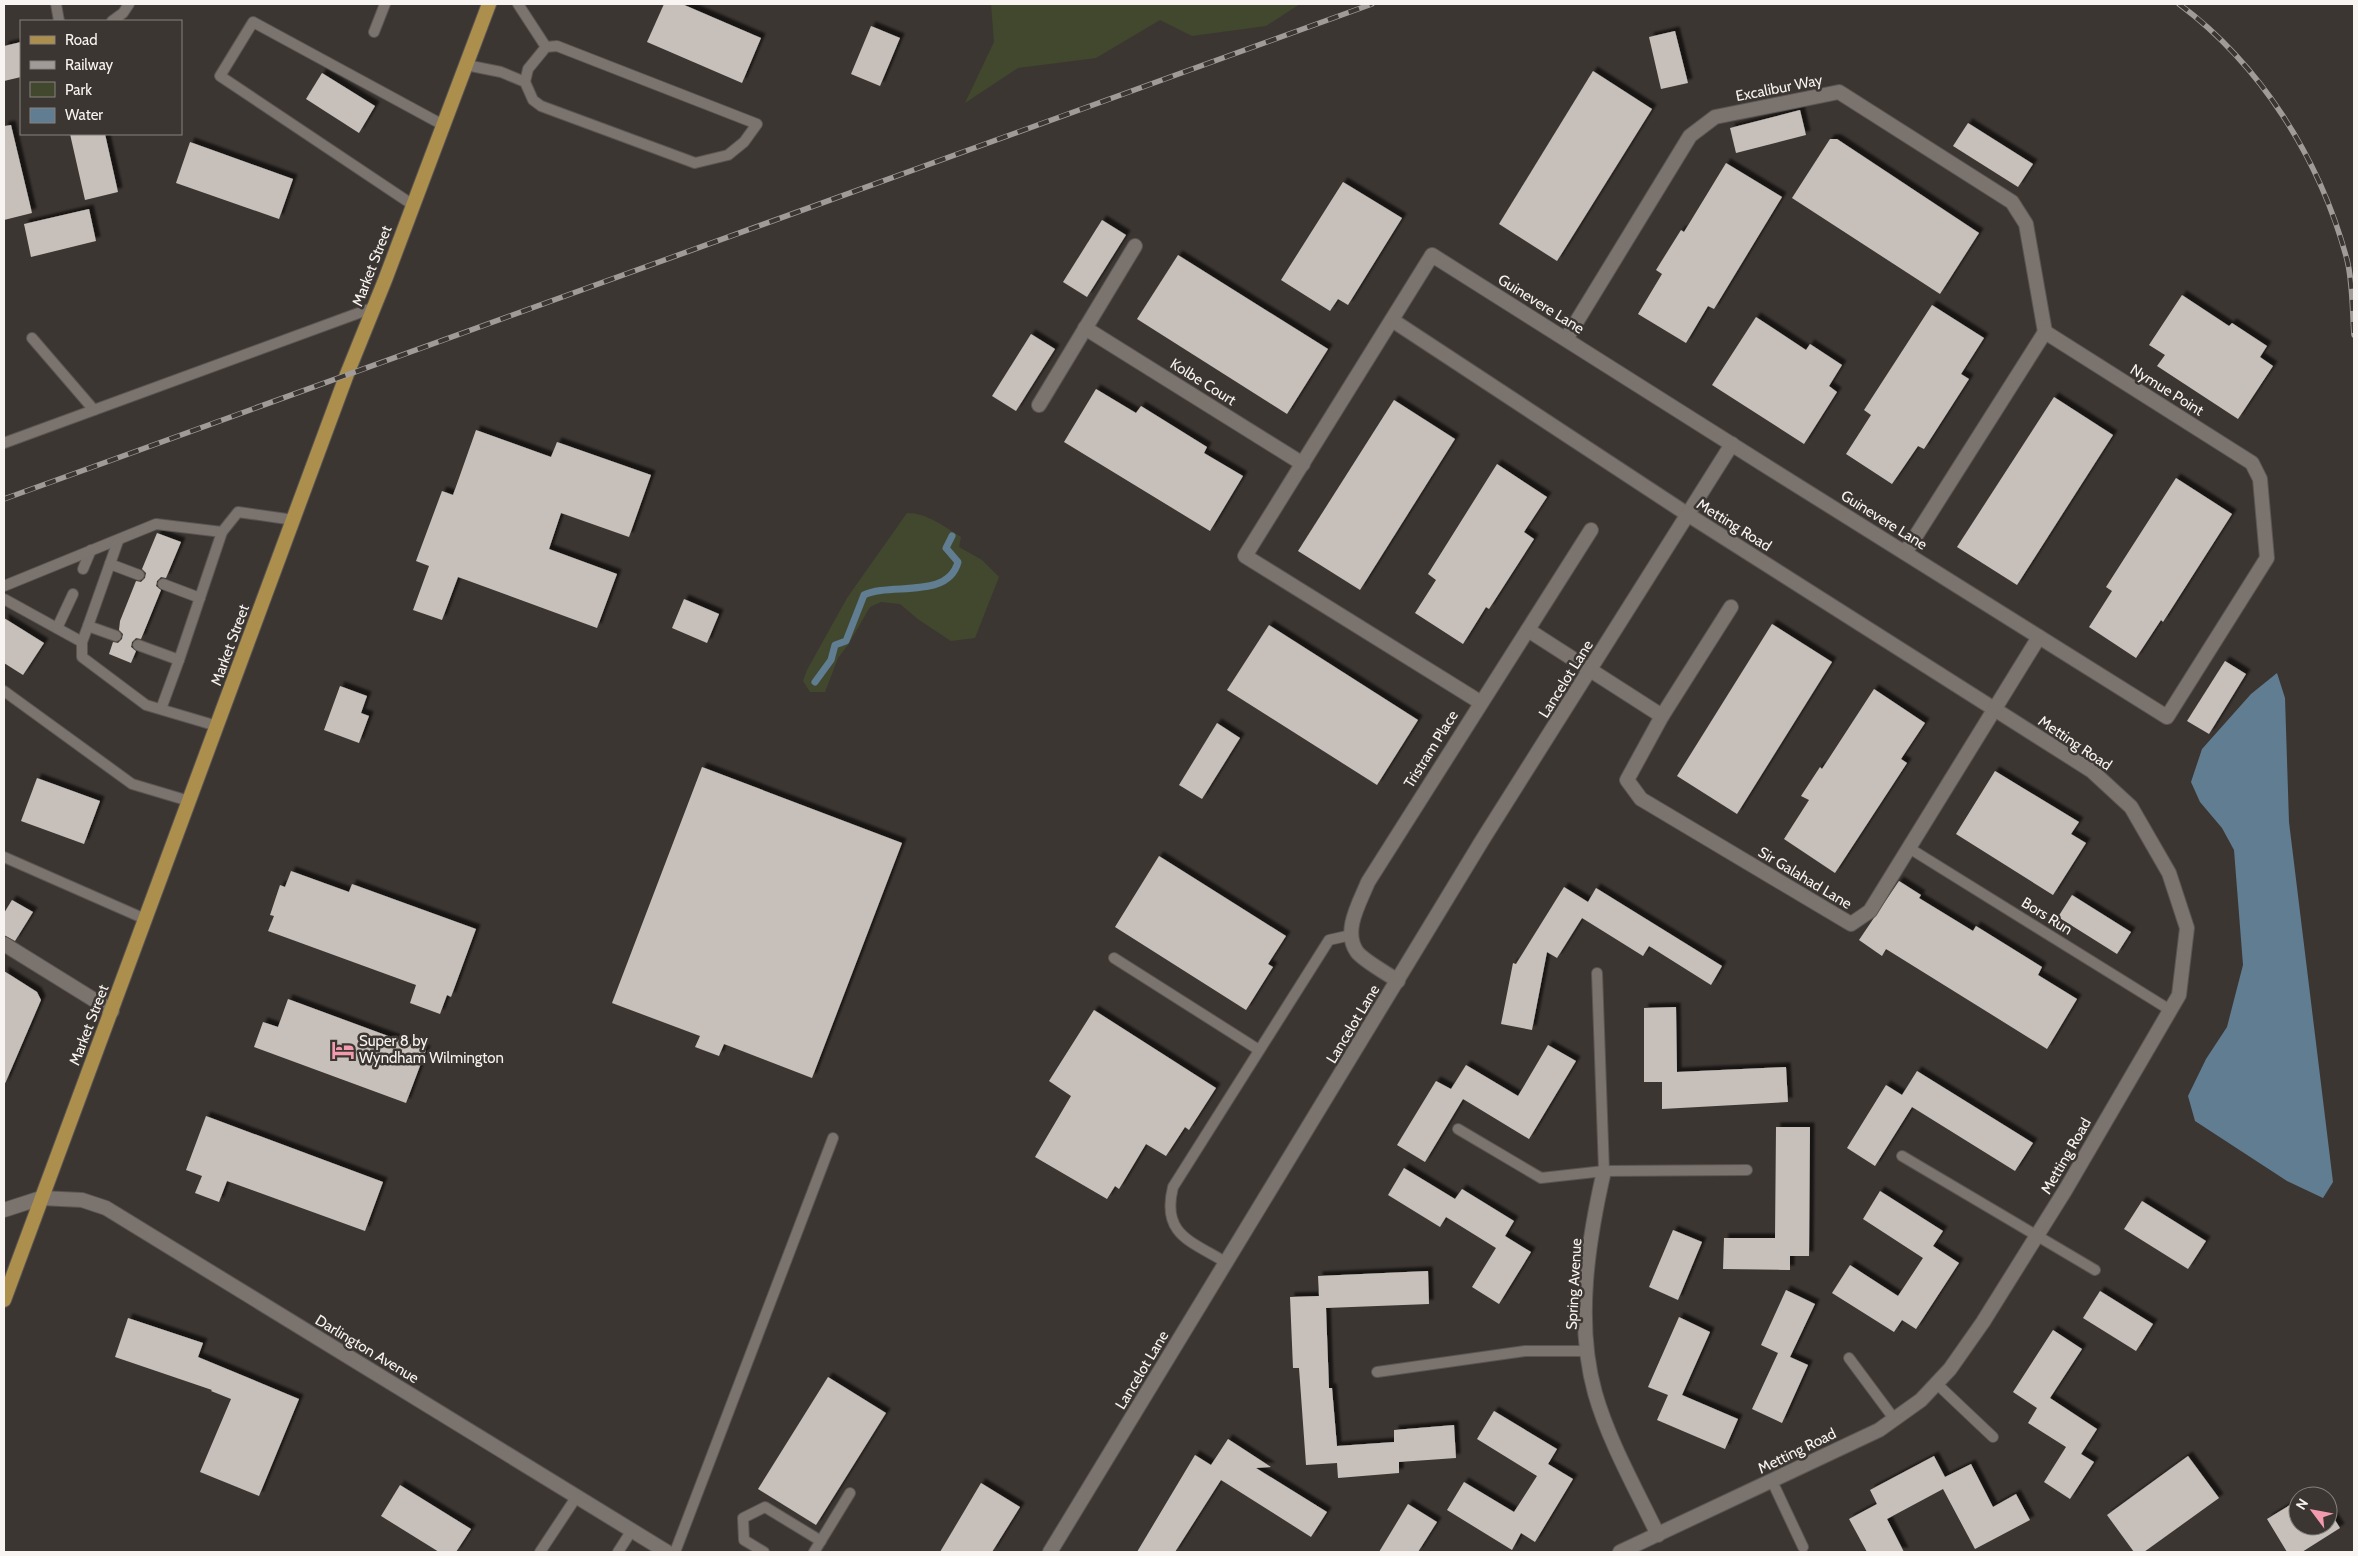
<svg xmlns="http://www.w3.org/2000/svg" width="2358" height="1556" font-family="Cabin,sans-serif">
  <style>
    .green { fill: #41482e }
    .water { fill: #607d92 }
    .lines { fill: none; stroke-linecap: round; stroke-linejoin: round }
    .stream { stroke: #607d92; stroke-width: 7 }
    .building { fill: #c7c0ba; filter: url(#shadow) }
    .service-casing { stroke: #5a5552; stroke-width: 12 }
    .minor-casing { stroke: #5a5552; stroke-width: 16 }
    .primary-casing { stroke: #5a5552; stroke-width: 16 }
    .service { stroke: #7a736e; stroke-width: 10 }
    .minor { stroke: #7a736e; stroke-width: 14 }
    .primary { stroke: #ac8f4c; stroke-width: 14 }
    .rail-casing { stroke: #a09b98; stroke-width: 5.5 }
    .rail { stroke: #3c3632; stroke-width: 4; stroke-dasharray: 11; stroke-linecap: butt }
    .labels { text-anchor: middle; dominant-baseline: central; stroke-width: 5; stroke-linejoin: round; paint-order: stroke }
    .street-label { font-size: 15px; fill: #f8f4f1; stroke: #3c3632 }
    .poi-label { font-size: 15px; fill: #f8f4f1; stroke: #3c3632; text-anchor: start }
  </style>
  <defs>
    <filter id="shadow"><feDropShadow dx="4.5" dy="-4.5" stdDeviation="1" flood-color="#0009"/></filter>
  </defs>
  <rect width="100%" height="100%" fill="#3c3632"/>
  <g class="green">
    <polygon points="991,4 1300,4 1266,26 1192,36 1160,20 1096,58 1018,68 965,103 994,42"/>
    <path d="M907,513C927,513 945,527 961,537L959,547L982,560L999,577L975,638L951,641L919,620L900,604L881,602L870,607L848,645L838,658L825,692H810L803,681L807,670L847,598Z"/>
  </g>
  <polygon class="water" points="2277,673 2285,698 2289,822 2333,1182 2323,1198 2287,1181 2195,1121 2188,1096 2206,1059 2227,1027 2243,965 2234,850 2222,828 2200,802 2191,782 2202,749 2251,694"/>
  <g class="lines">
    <path class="stream" d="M815,682L831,660L835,645L846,641L864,595C890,582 948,600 958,562L946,548L952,536"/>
  </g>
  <g class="building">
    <polygon points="664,4 682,4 761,38 742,83 647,42"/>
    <polygon points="871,26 900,38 880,86 851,74"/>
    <polygon points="1675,31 1688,83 1661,89 1649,37"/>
    <polygon points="21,42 21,77 4,81 4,46"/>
    <polygon points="1593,71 1652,109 1557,261 1499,224"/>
    <polygon points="322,73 375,106 359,133 306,99"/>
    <polygon points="1800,110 1806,135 1736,153 1730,128"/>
    <polygon points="1968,123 2033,164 2018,187 1953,146"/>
    <polygon points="11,125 32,213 4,220 4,126"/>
    <polygon points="70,134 105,134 118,192 85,200"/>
    <polygon points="1830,139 1837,139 1979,233 1940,294 1792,198"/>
    <polygon points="190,142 293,179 279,219 176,183"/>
    <polygon points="1726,163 1782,197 1714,309 1708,306 1686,343 1638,314 1662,274 1656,270 1681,230 1684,232"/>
    <polygon points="1343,182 1402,218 1348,305 1338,299 1330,311 1281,280"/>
    <polygon points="89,209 96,241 31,257 24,224"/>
    <polygon points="1102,220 1126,235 1087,297 1063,282"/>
    <polygon points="1178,255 1328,349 1287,414 1137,319"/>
    <polygon points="2182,295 2229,326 2232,323 2267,346 2260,357 2273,366 2238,419 2157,366 2165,355 2149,345"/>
    <polygon points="1932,305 1984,338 1961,374 1969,379 1924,449 1918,446 1892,484 1846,454 1871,415 1864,410"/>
    <polygon points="1756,317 1806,350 1810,344 1842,365 1829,386 1837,392 1804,444 1712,385"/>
    <polygon points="1031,334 1055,349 1016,411 992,396"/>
    <polygon points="1096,389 1136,413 1141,406 1207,447 1204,453 1243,476 1210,531 1064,442"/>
    <polygon points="2054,397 2113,435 2017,585 1957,547"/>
    <polygon points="1394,400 1455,439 1360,590 1298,551"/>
    <polygon points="476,430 551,457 557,442 651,475 629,537 561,513 549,549 617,574 597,628 458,577 442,620 413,610 429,566 416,561 442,491 453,495"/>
    <polygon points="1497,464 1547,497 1524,532 1534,539 1489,609 1486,607 1463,644 1415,613 1436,580 1428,574"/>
    <polygon points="2176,478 2232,514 2163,622 2161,620 2136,658 2089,627 2112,591 2106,587"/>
    <polygon points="157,533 181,542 166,578 161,577 157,581 156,586 161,590 141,639 136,638 132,642 131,647 136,651 131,663 109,654 113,642 118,643 122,639 123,634 119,630 120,621 136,581 141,582 145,578 146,573 142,569"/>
    <polygon points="684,599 719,614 707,643 672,628"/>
    <polygon points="4,618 44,643 23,675 4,663"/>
    <polygon points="1772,624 1832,662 1737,814 1677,776"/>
    <polygon points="1269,625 1418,720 1377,785 1227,690"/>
    <polygon points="2225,661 2246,674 2209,734 2187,721"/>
    <polygon points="340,686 367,696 361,713 369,716 359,743 324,730"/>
    <polygon points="1874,689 1925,723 1901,759 1907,763 1835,873 1784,839 1809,800 1801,796 1820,767 1822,769"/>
    <polygon points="1217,723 1240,738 1202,799 1179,785"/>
    <polygon points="702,767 902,843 812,1078 724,1044 719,1056 695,1047 700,1036 612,1003"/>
    <polygon points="1995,771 2079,822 2071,834 2086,843 2053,895 1956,834"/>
    <polygon points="37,778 100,801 84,844 21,821"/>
    <polygon points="1159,856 1286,936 1268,964 1273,967 1246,1010 1115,927"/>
    <polygon points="291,871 349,892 352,884 476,929 451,997 447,995 440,1014 410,1003 416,985 268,931 274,916 270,915 280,885 285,887"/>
    <polygon points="1899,881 1921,895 1919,898 1973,931 1976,926 2042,967 2038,975 2077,999 2047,1049 1886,949 1882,956 1859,940"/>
    <polygon points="1564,887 1588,902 1596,888 1722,966 1711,985 1649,946 1643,956 1582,918 1557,958 1547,952 1532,1030 1501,1024 1513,963 1516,964"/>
    <polygon points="2072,895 2131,932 2117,954 2058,917"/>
    <polygon points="12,900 33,912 15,941 4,935 4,913"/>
    <polygon points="4,971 37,992 41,1000 4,1086"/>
    <polygon points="288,999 426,1050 406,1103 254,1047 263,1022 278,1027"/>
    <polygon points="1676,1007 1677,1072 1786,1067 1788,1102 1662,1109 1662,1082 1644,1082 1644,1008"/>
    <polygon points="1094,1010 1216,1088 1189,1130 1185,1127 1166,1156 1146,1144 1119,1189 1115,1186 1107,1199 1035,1157 1071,1096 1049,1081"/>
    <polygon points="1548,1045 1576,1061 1529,1139 1463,1099 1425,1162 1397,1145 1436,1081 1451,1089 1466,1065 1518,1096"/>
    <polygon points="1917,1071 2033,1143 2015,1171 1912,1107 1875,1166 1847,1148 1886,1085 1902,1095"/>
    <polygon points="206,1116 383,1182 365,1231 227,1181 219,1202 195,1193 202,1176 186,1170"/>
    <polygon points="1776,1127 1810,1127 1809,1256 1790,1256 1790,1270 1723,1269 1724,1238 1775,1238"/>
    <polygon points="1404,1168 1455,1199 1462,1189 1514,1221 1505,1236 1531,1252 1499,1304 1472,1287 1496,1248 1446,1217 1440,1227 1388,1195"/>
    <polygon points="1880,1191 1943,1231 1933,1246 1959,1263 1916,1329 1902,1320 1894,1332 1832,1293 1850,1265 1898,1296 1923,1258 1863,1219"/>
    <polygon points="2142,1201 2206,1241 2188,1269 2124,1229"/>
    <polygon points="1673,1230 1702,1242 1678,1300 1649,1287"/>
    <polygon points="1428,1271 1429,1304 1326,1308 1329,1388 1332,1388 1337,1446 1394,1442 1394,1430 1454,1425 1456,1458 1399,1462 1399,1473 1338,1478 1337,1463 1306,1465 1299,1368 1293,1368 1290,1297 1319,1296 1318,1276"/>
    <polygon points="1786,1290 1815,1304 1790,1357 1808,1365 1782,1423 1752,1409 1778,1353 1761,1345"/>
    <polygon points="2100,1291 2153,1324 2136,1351 2083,1318"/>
    <polygon points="1679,1317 1710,1332 1682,1395 1738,1419 1725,1449 1657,1420 1668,1395 1648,1387"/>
    <polygon points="128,1318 203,1343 198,1357 299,1399 259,1496 200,1472 231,1399 211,1391 212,1390 115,1357"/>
    <polygon points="2053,1330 2082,1349 2050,1398 2097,1429 2081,1454 2094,1462 2070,1499 2044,1482 2066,1447 2028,1423 2037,1408 2013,1392"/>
    <polygon points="828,1377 886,1413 816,1525 758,1489"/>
    <polygon points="1494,1411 1557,1449 1548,1464 1573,1479 1535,1542 1521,1533 1512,1550 1447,1510 1464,1482 1514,1512 1537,1476 1477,1439"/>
    <polygon points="1228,1439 1271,1467 1256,1468 1327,1512 1311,1537 1221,1480 1175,1552 1137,1552 1195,1455 1211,1465"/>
    <polygon points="1934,1456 1945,1477 1971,1464 1993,1507 2016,1494 2030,1520 1975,1549 1943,1489 1887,1519 1904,1552 1867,1552 1849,1519 1877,1504 1870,1490"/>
    <polygon points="2188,1456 2219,1498 2144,1552 2134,1552 2107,1515"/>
    <polygon points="981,1483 1020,1507 992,1552 940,1552"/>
    <polygon points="400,1485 471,1529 456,1552 439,1552 381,1516"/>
    <polygon points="2298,1500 2298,1526 2328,1526 2328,1509 2340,1528 2302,1552 2287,1552 2267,1519"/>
    <polygon points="1408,1504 1437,1522 1418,1552 1379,1552"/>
  </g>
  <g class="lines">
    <defs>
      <g id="service">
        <polyline points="56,4 59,21"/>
        <polyline points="518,4 546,47"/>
        <polyline points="112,21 123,13 129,4"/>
        <polyline points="374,32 385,4"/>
        <polyline points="466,65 501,72 525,82 533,100 541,106 695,163 728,155 744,142 757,124 557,46 546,47 528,69 525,82"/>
        <polyline points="413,205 220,76 253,22 443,125"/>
        <polyline points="32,338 94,410"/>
        <polyline points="4,443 375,307"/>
        <polyline points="110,564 139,575"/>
        <polyline points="83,569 91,550"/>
        <polyline points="163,584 200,598"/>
        <polyline points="4,586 156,524 222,532 238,512 294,520"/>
        <polyline points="4,599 82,642"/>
        <polyline points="88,626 82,642 82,657 146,705 217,726"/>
        <polyline points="57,628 73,594"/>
        <polyline points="116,636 88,626 118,541"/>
        <polyline points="138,645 179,660 222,532"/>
        <polyline points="4,691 132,784 189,801"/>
        <polyline points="161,709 179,660"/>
        <polyline points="1909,848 2170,1010"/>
        <polyline points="4,857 145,919"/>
        <polyline points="1114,958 1259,1050"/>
        <polyline points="1597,973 1604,1171"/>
        <polyline points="1458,1129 1541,1178 1604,1171 1747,1170"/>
        <polyline points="1902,1156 2095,1270"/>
        <path d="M1227,1263C1191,1241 1161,1235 1173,1187L1329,940L1351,935"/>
        <polyline points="1849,1358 1895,1420"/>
        <polyline points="1377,1372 1525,1351 1588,1351"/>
        <polyline points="1937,1384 1993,1437"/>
        <polyline points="1772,1481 1803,1547"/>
        <polyline points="540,1552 577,1496"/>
        <polyline points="618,1552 632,1530"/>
        <polyline points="675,1552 833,1138"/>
        <polyline points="764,1552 744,1540 743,1518 765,1507 821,1541"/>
        <polyline points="814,1552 850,1493"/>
      </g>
      <g id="minor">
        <polyline points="1392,320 1687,514 2092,771 2131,807 2169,873 2187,928 2179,995 2066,1189 1983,1322 1950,1369 1921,1400 1879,1430 1620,1552"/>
        <polyline points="1085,328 1303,464"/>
        <polyline points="1566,339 1690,136 1715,117 1839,92 2012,202 2026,224 2045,332"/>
        <polyline points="1039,405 1135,246"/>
        <polyline points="1731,607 1662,716 1627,780 1641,799 1851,924 1870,911 2039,637"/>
        <polyline points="1528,630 1662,716"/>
        <path d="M1480,702L1245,556L1432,255C1676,410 1922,564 2167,717L2267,558L2260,479L2252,463L2045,332L1905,553"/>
        <polyline points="4,944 112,1011"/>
        <path d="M1398,981C1388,974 1364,961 1357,952C1342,931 1360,902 1368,882L1591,530"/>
        <path d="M1604,1171C1588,1241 1575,1322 1595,1393C1609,1442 1636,1489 1658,1535"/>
        <polyline points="4,1210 41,1198 82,1200 106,1208 667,1552"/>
        <polyline points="1050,1552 1483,839 1732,444"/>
      </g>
      <polyline id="primary" points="4,1300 347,374 385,280 489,4"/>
    </defs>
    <use href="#service" class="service-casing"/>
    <use href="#minor" class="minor-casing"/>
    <use href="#primary" class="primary-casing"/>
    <use href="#service" class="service"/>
    <use href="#minor" class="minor"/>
    <use href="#primary" class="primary"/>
    <defs>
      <g id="rail">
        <path d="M2179,4C2261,65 2319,158 2346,256C2353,280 2352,310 2354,335"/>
        <polyline points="4,499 1372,4"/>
      </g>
    </defs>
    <use href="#rail" class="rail-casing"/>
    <use href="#rail" class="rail"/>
  </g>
  <defs>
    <symbol id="hotel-bare" viewBox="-9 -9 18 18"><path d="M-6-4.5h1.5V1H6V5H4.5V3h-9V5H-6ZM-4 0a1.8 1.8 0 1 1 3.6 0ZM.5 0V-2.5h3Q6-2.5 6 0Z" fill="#f29aae" stroke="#3c3632" stroke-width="2.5" paint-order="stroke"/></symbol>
  </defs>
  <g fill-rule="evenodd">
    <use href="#hotel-bare" x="327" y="1034" width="32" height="32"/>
  </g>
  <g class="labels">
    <g class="street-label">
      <text transform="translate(1779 88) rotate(-11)">Excalibur Way</text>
      <text transform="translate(372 266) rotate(-69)">Market Street</text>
      <text transform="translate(1541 304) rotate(32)">Guinevere Lane</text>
      <text transform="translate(1203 382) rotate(32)">Kolbe Court</text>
      <text transform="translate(2167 390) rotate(32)">Nymue Point</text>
      <text transform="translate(1884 520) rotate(32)">Guinevere Lane</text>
      <text transform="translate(1734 525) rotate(32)">Metting Road</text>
      <text transform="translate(230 645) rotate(-70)">Market Street</text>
      <text transform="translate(1566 679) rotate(-58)">Lancelot Lane</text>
      <text transform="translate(2075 743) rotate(34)">Metting Road</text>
      <text transform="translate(1431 749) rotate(-58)">Tristram Place</text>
      <text transform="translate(1805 878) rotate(31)">Sir Galahad Lane</text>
      <text transform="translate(2047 916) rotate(32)">Bors Run</text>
      <text transform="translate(1353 1024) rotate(-59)">Lancelot Lane</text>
      <text transform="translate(89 1025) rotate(-69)">Market Street</text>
      <text transform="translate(2066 1156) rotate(-60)">Metting Road</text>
      <text transform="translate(1574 1284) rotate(-87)">Spring Avenue</text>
      <text transform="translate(367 1349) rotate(31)">Darlington Avenue</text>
      <text transform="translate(1142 1370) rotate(-59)">Lancelot Lane</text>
      <text transform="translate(1797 1451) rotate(-26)">Metting Road</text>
    </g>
    <g class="poi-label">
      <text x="359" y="1041">Super 8 by<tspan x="359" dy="17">Wyndham Wilmington</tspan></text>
    </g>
  </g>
  <rect width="2358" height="1556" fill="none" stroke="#f8f4f1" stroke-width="10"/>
  <rect x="20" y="20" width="162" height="115" fill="#3c3632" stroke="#87827e"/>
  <rect x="30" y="36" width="25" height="8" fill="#ac8f4c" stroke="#87827e"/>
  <text x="65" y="45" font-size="15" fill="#f8f4f1">Road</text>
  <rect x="30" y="61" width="25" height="8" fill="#a09b98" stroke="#87827e"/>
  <text x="65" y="70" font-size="15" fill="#f8f4f1">Railway</text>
  <rect x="30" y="82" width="25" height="15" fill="#41482e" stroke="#87827e"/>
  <text x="65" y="95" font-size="15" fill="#f8f4f1">Park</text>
  <rect x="30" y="108" width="25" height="15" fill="#607d92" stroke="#87827e"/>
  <text x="65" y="120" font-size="15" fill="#f8f4f1">Water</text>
  <g transform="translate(2313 1511) rotate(302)"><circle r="24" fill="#3c3632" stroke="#87827e"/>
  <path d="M0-4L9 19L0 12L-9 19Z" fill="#f29aae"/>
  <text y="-8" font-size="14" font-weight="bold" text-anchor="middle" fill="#f8f4f1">N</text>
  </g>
</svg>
